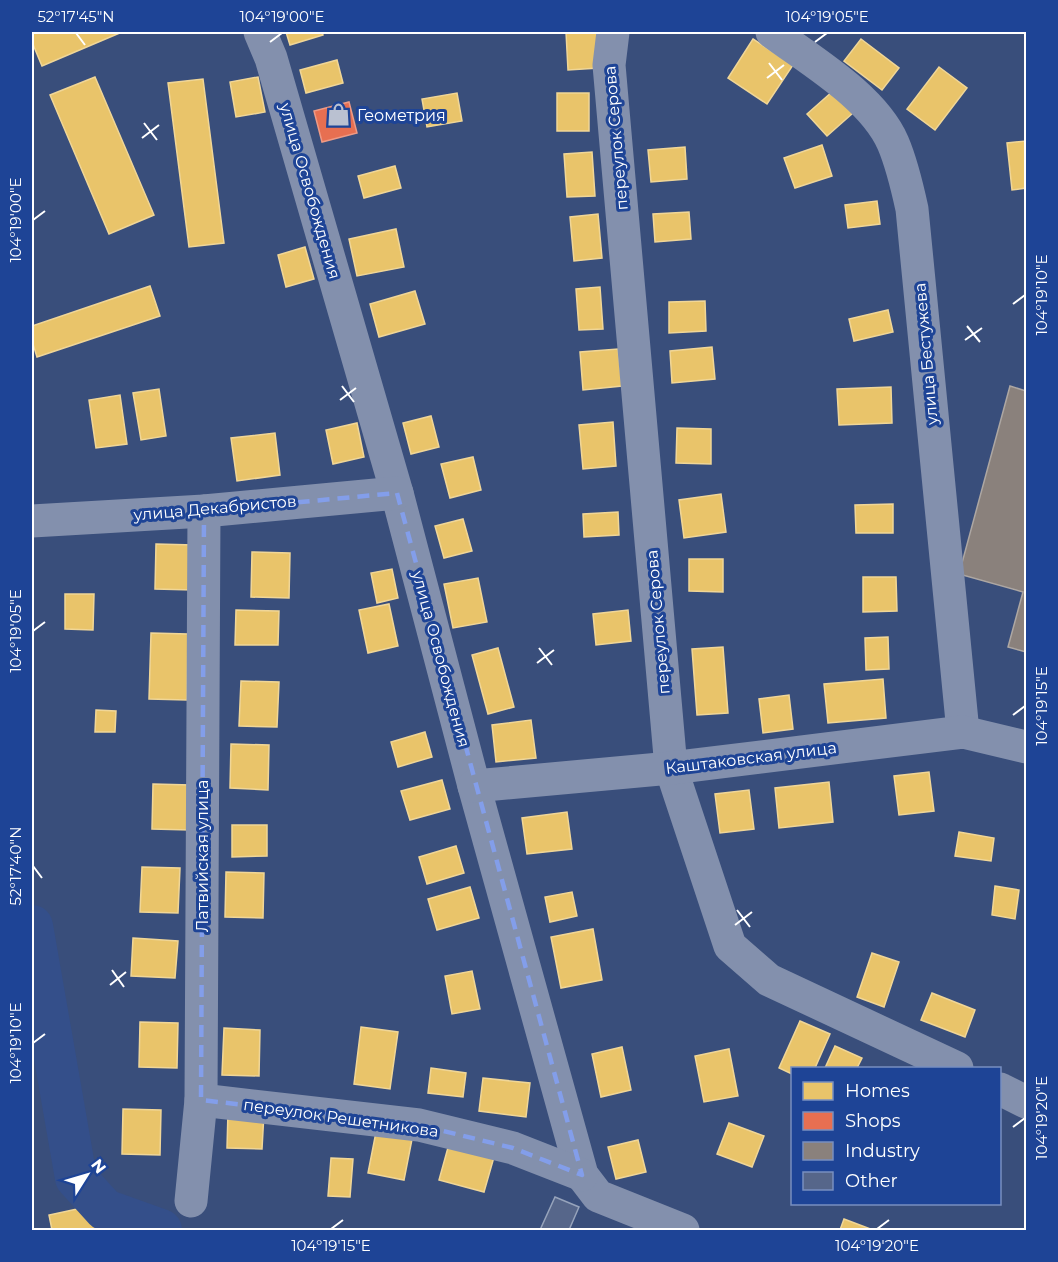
<svg xmlns="http://www.w3.org/2000/svg" width="1058" height="1262" font-family="Montserrat,sans-serif">
  <style>
    .homes { fill: #e9c46a; stroke: #f0d697; stroke-width: 1.5 }
    .shops { fill: #e76f51; stroke: #ee9a85; stroke-width: 1.5 }
    .industry { fill: #8a817c; stroke: #ada7a3; stroke-width: 1.5 }
    .lines { fill: none; stroke-linecap: round; stroke-linejoin: round }
    .river { stroke: #344f8a; stroke-width: 42 }
    .building { fill: #56668a; stroke: #96a3bb; stroke-width: 1.5 }
    .minor { stroke: #8390ad; stroke-width: 33 }
    .marked { fill: none; stroke: #839eea; stroke-width: 4.5; stroke-dasharray: 12 8; stroke-linejoin: round }
    .ticks { fill: none; stroke: #fff; stroke-width: 2 }
    .labels { text-anchor: middle; dominant-baseline: central; stroke-width: 6; stroke-linejoin: round; paint-order: stroke }
    .poi-label { font-size: 16px; fill: #fff; stroke: #1e4496; text-anchor: start }
    .street-label { font-size: 16px; fill: #fff; stroke: #1e4496 }
    .neatline { fill: none; stroke: #fff; stroke-width: 2 }
    .ticks-label { font-size: 15px; text-anchor: middle; fill: #fff }
  </style>
  <rect width="100%" height="100%" fill="#394e7b"/>
  <g class="homes">
    <polygon points="32,32 122,32 42,66 32,42"/>
    <polygon points="286,32 322,32 323,35 290,45"/>
    <polygon points="566,32 597,32 599,68 568,70"/>
    <polygon points="753,39 793,65 767,104 728,78"/>
    <polygon points="861,39 899,68 882,90 844,61"/>
    <polygon points="337,60 343,83 306,93 300,70"/>
    <polygon points="939,67 967,88 935,130 907,109"/>
    <polygon points="95,77 154,215 109,234 50,95"/>
    <polygon points="258,77 265,112 236,117 230,82"/>
    <polygon points="203,79 224,243 189,247 168,83"/>
    <polygon points="833,91 853,113 827,136 807,114"/>
    <polygon points="457,93 462,121 427,127 422,99"/>
    <rect x="557" y="93" width="32" height="38"/>
    <polygon points="1026,141 1026,188 1012,190 1007,143"/>
    <polygon points="822,145 832,176 795,188 784,158"/>
    <polygon points="685,147 687,179 651,182 648,150"/>
    <polygon points="592,152 595,196 567,197 564,154"/>
    <polygon points="395,166 401,188 364,198 358,176"/>
    <polygon points="877,201 880,224 848,228 845,205"/>
    <polygon points="689,212 691,239 655,242 653,214"/>
    <polygon points="598,214 602,258 574,261 570,217"/>
    <polygon points="396,229 404,267 357,276 349,239"/>
    <polygon points="305,247 314,279 286,287 278,255"/>
    <polygon points="150,286 160,316 37,357 32,341 32,326"/>
    <polygon points="600,287 603,329 579,330 576,289"/>
    <polygon points="415,291 425,324 379,337 370,304"/>
    <polygon points="705,301 706,331 669,333 669,302"/>
    <polygon points="888,310 893,332 854,341 849,319"/>
    <polygon points="712,347 715,379 672,383 670,351"/>
    <polygon points="618,349 622,386 583,390 580,352"/>
    <polygon points="891,387 892,423 839,425 837,389"/>
    <polygon points="159,389 166,436 141,440 133,393"/>
    <polygon points="120,395 127,444 96,448 89,400"/>
    <polygon points="431,416 439,447 411,454 403,423"/>
    <polygon points="613,422 616,466 583,469 579,425"/>
    <polygon points="357,423 364,457 333,464 326,430"/>
    <polygon points="677,428 711,429 711,464 676,463"/>
    <polygon points="275,433 280,475 237,481 231,438"/>
    <polygon points="473,457 481,490 450,498 441,464"/>
    <polygon points="721,494 726,532 684,538 679,500"/>
    <polygon points="893,504 893,533 856,533 855,505"/>
    <polygon points="618,512 619,535 584,537 583,514"/>
    <polygon points="463,519 472,551 444,558 435,526"/>
    <polygon points="156,544 194,545 193,590 155,589"/>
    <polygon points="252,552 290,553 289,598 251,597"/>
    <polygon points="689,559 723,559 723,592 689,591"/>
    <polygon points="392,569 398,598 377,603 371,573"/>
    <polygon points="863,577 896,577 897,611 863,612"/>
    <polygon points="478,578 487,622 453,628 444,584"/>
    <polygon points="65,594 94,594 93,630 65,629"/>
    <polygon points="389,604 398,646 368,653 359,610"/>
    <polygon points="236,610 279,611 278,645 235,645"/>
    <polygon points="628,610 631,641 596,645 593,614"/>
    <polygon points="151,633 188,634 187,700 149,699"/>
    <polygon points="888,637 889,669 866,670 865,638"/>
    <polygon points="723,647 728,713 697,715 692,649"/>
    <polygon points="498,648 514,707 488,714 472,655"/>
    <polygon points="883,679 886,718 828,723 824,684"/>
    <polygon points="241,681 279,682 277,727 239,726"/>
    <polygon points="789,695 793,729 763,733 759,699"/>
    <polygon points="96,710 116,711 115,732 95,732"/>
    <polygon points="531,720 536,758 496,762 492,725"/>
    <polygon points="425,732 432,757 398,767 391,742"/>
    <polygon points="231,744 269,745 268,790 230,788"/>
    <polygon points="929,772 934,811 899,815 894,776"/>
    <polygon points="442,780 450,809 410,820 401,791"/>
    <polygon points="829,782 833,822 779,828 775,788"/>
    <polygon points="153,784 191,785 190,830 152,829"/>
    <polygon points="749,790 754,829 720,833 715,794"/>
    <polygon points="567,812 572,849 527,854 522,818"/>
    <polygon points="232,825 267,825 267,856 232,857"/>
    <polygon points="959,832 994,838 991,861 955,856"/>
    <polygon points="456,846 464,873 427,884 419,857"/>
    <polygon points="142,867 180,868 178,913 140,912"/>
    <polygon points="226,872 264,873 263,918 225,917"/>
    <polygon points="995,886 1019,890 1015,919 992,915"/>
    <polygon points="470,887 479,918 437,930 428,899"/>
    <polygon points="572,892 577,916 550,922 545,897"/>
    <polygon points="593,929 602,980 561,988 551,937"/>
    <polygon points="133,938 178,941 175,978 131,976"/>
    <polygon points="872,953 899,962 884,1007 857,997"/>
    <polygon points="472,971 480,1009 452,1014 445,976"/>
    <polygon points="932,993 975,1010 965,1037 921,1020"/>
    <polygon points="800,1021 830,1034 815,1068 792,1068 792,1074 779,1068"/>
    <polygon points="140,1022 178,1023 177,1068 139,1067"/>
    <polygon points="361,1027 398,1032 390,1089 354,1084"/>
    <polygon points="224,1028 260,1030 259,1076 222,1075"/>
    <polygon points="835,1046 862,1058 857,1068 825,1068"/>
    <polygon points="622,1047 631,1090 601,1097 592,1054"/>
    <polygon points="729,1049 738,1096 704,1102 695,1056"/>
    <polygon points="431,1068 466,1073 463,1097 428,1093"/>
    <polygon points="483,1078 530,1083 526,1117 479,1111"/>
    <polygon points="123,1109 161,1110 160,1155 122,1154"/>
    <polygon points="228,1112 264,1113 262,1149 227,1148"/>
    <polygon points="729,1123 764,1136 752,1167 717,1154"/>
    <polygon points="377,1127 413,1134 404,1180 368,1173"/>
    <polygon points="638,1140 646,1172 616,1179 608,1147"/>
    <polygon points="449,1144 494,1157 484,1192 439,1180"/>
    <polygon points="331,1158 353,1159 350,1197 328,1196"/>
    <polygon points="96,1205 102,1230 52,1230 49,1215"/>
    <polygon points="844,1219 873,1230 840,1230"/>
  </g>
  <polygon class="shops" points="349,102 357,133 322,142 314,111"/>
  <polygon class="industry" points="1010,386 1026,391 1026,652 1008,647 1023,592 959,574"/>
  <g class="lines">
    <polyline class="river" points="32,926 76,1178 105,1210 161,1230"/>
  </g>
  <polygon class="building" points="555,1197 579,1207 569,1230 540,1230"/>
  <g class="lines">
    <g class="minor">
      <polyline points="260,32 271,58 397,493 474,786 582,1175 598,1196 683,1230"/>
      <polyline points="613,32 609,65 671,768 730,946 769,980 957,1068"/>
      <path d="M772,32C811,61 873,97 893,143C902,164 907,186 912,209L963,732"/>
      <polyline points="32,521 204,511 397,493"/>
      <polyline points="474,786 671,768 963,732 1026,747"/>
      <polyline points="1000,1089 1026,1102"/>
      <polyline points="201,1100 419,1125 513,1148 582,1175"/>
      <polyline points="191,1201 201,1100 204,511"/>
    </g>
  </g>
  <path class="marked" d="M397,493L582,1175L513,1148L419,1125L201,1100L204,511Z"/>
  <path class="ticks" d="M76,33L85,45M270,42L282,33M815,42L827,33M769,63L782,80M767,78L784,65M144,123L157,140M142,138L159,125M33,220L45,211M1013,304L1025,295M967,326L980,342M965,340L982,328M342,386L354,402M340,400L356,388M33,631L45,622M539,648L552,665M537,663L554,650M1013,715L1025,706M33,866L42,878M737,910L750,927M735,925L752,912M112,970L124,987M110,985L126,972M33,1043L45,1034M1013,1127L1025,1118M331,1229L343,1220M877,1229L889,1220"/>
  <defs>
    <symbol id="shop-bare" viewBox="-9 -9 18 18"><path d="M-5-2.5h2.3a2.7 3.5 0 0 1 5.4 0H5L5.5 6h-11ZM-1.5-2.5h3a1.5 2.3 0 0 0-3 0Z" fill="#bac1d1" stroke="#1e4496" stroke-width="2.5" paint-order="stroke"/></symbol>
  </defs>
  <g fill-rule="evenodd">
    <use href="#shop-bare" x="322" y="98" width="33" height="33"/>
  </g>
  <g class="labels">
    <g class="poi-label">
      <text x="357" y="115">Геометрия</text>
    </g>
    <g class="street-label">
      <text transform="translate(616 138) rotate(-95)">переулок Серова</text>
      <text transform="translate(310 191) rotate(74)">улица Освобождения</text>
      <text transform="translate(926 354) rotate(-95)">улица Бестужева</text>
      <text transform="translate(215 508) rotate(-5)">улица Декабристов</text>
      <text transform="translate(658 622) rotate(-95)">переулок Серова</text>
      <text transform="translate(441 659) rotate(75)">улица Освобождения</text>
      <text transform="translate(751 758) rotate(-7)">Каштаковская улица</text>
      <text transform="translate(202 856) rotate(-90)">Латвийская улица</text>
      <text transform="translate(341 1118) rotate(8)">переулок Решетникова</text>
    </g>
  </g>
  <rect width="1058" height="1262" fill="none" stroke="#1e4496" stroke-width="66"/>
  <rect x="791" y="1067" width="210" height="138" fill="#1e4496" stroke="#788fc0" stroke-width="1.5"/>
  <rect x="803" y="1082" width="30" height="18" fill="#e9c46a" stroke="#788fc0" stroke-width="1.5"/>
  <text x="845" y="1097" font-size="18" fill="#ffffff">Homes</text>
  <rect x="803" y="1112" width="30" height="18" fill="#e76f51" stroke="#788fc0" stroke-width="1.5"/>
  <text x="845" y="1127" font-size="18" fill="#ffffff">Shops</text>
  <rect x="803" y="1142" width="30" height="18" fill="#8a817c" stroke="#788fc0" stroke-width="1.5"/>
  <text x="845" y="1157" font-size="18" fill="#ffffff">Industry</text>
  <rect x="803" y="1172" width="30" height="18" fill="#56668a" stroke="#788fc0" stroke-width="1.5"/>
  <text x="845" y="1187" font-size="18" fill="#ffffff">Other</text>
  <g transform="translate(87 1175) rotate(53)" stroke="#1e4496" stroke-width="4.5" paint-order="stroke">
  <path d="M0-4.5L10 22L0 15L-10 22Z" fill="#ffffff"/>
  <text y="-9" font-size="16" font-weight="bold" text-anchor="middle" fill="#ffffff">N</text>
  </g>
  <rect x="33" y="33" width="992" height="1196" class="neatline"/>
  <g class="ticks-label">
    <text x="76" y="22">52°17'45"N</text>
    <text x="282" y="22">104°19'00"E</text>
    <text x="827" y="22">104°19'05"E</text>
    <text transform="translate(16 220) rotate(-90)" y="5">104°19'00"E</text>
    <text transform="translate(1042 295) rotate(-90)" y="5">104°19'10"E</text>
    <text transform="translate(16 631) rotate(-90)" y="5">104°19'05"E</text>
    <text transform="translate(1042 706) rotate(-90)" y="5">104°19'15"E</text>
    <text transform="translate(16 866) rotate(-90)" y="5">52°17'40"N</text>
    <text transform="translate(16 1043) rotate(-90)" y="5">104°19'10"E</text>
    <text transform="translate(1042 1118) rotate(-90)" y="5">104°19'20"E</text>
    <text x="331" y="1251">104°19'15"E</text>
    <text x="877" y="1251">104°19'20"E</text>
  </g>
</svg>
